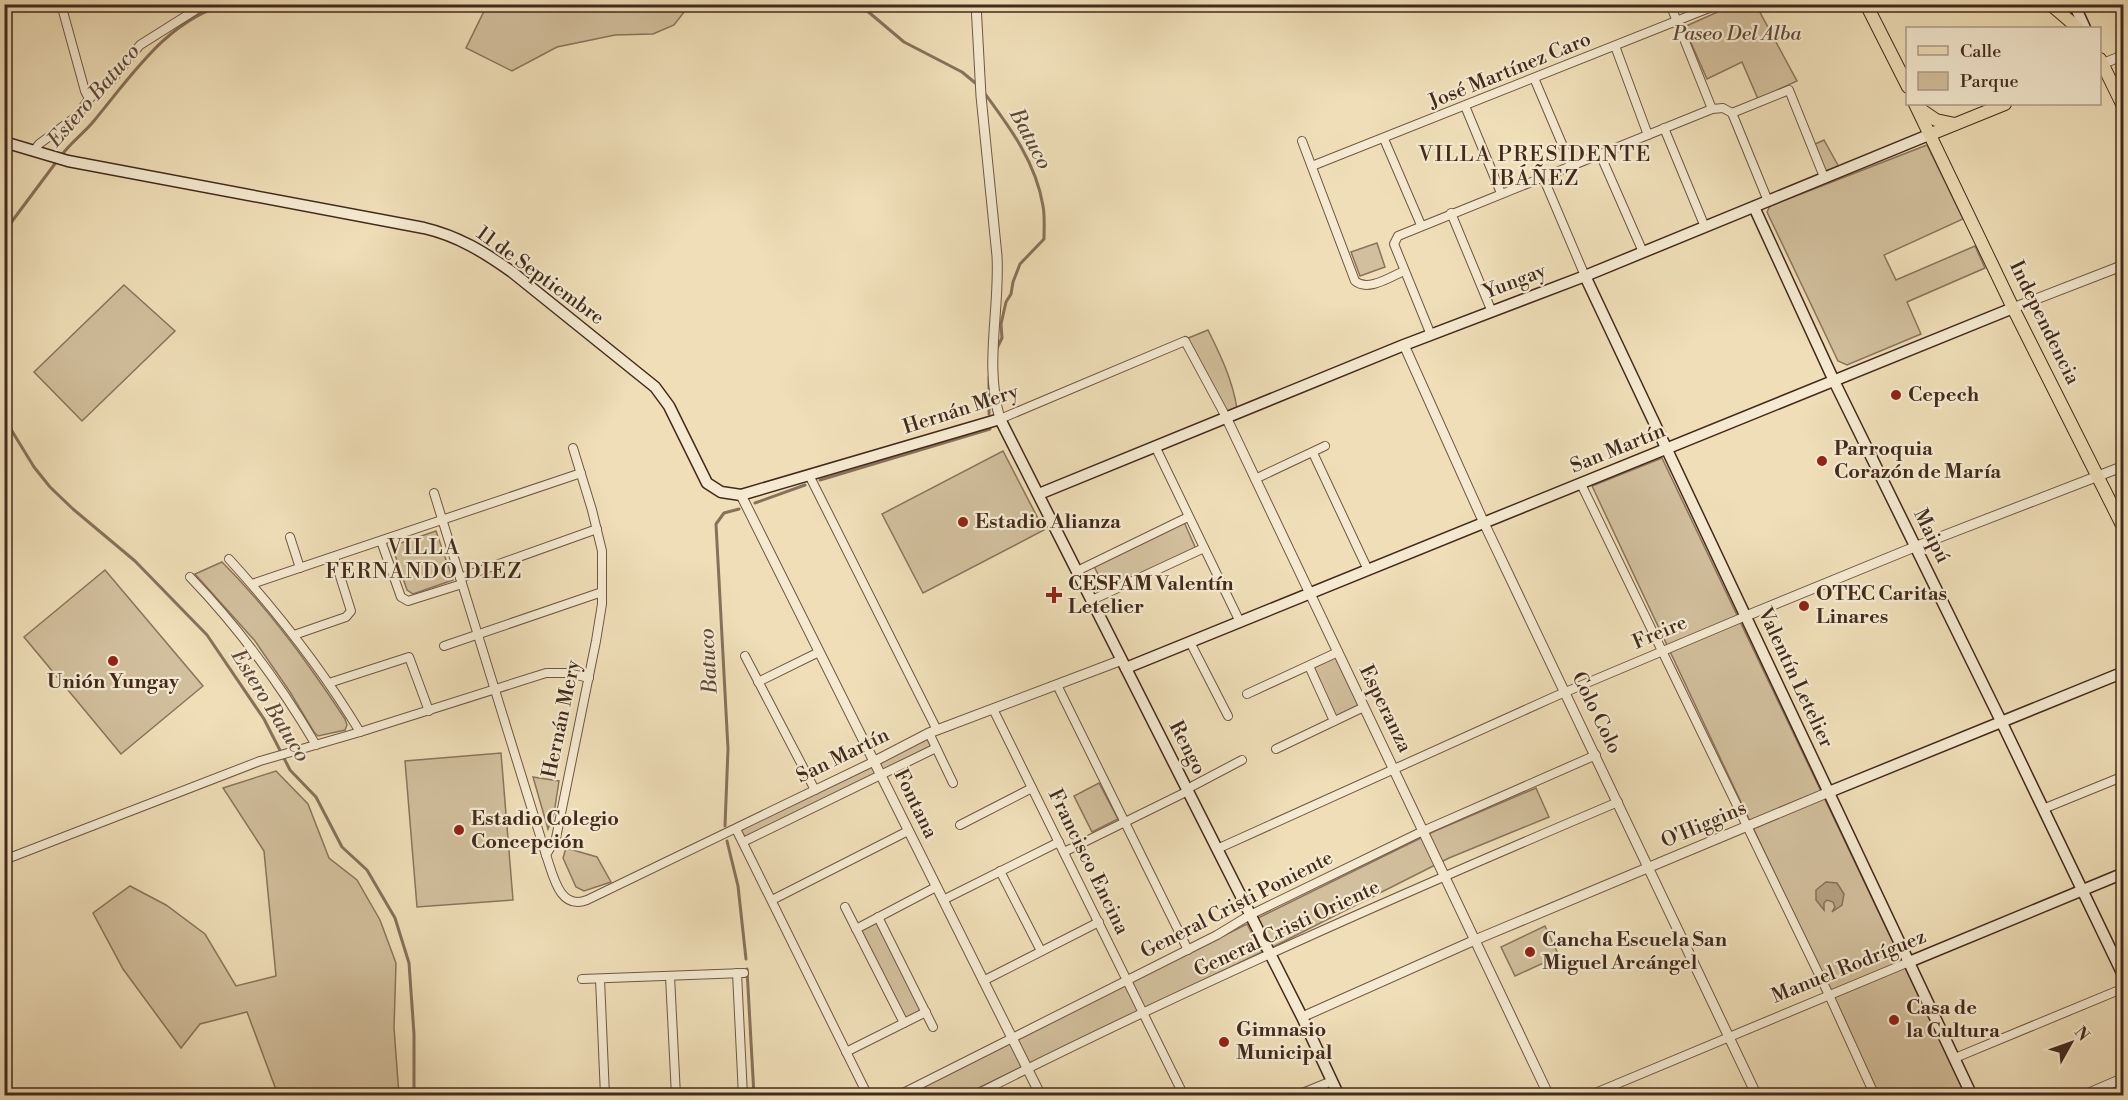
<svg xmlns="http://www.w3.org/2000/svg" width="2128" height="1100" font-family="'Libre Bodoni',serif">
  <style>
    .green { fill: #d2bf9d; stroke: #8a745c; stroke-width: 1.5 }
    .water { fill: #b5a183; stroke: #87715a; stroke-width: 1.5 }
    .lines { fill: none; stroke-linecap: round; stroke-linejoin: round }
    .stream { stroke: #87715a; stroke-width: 3 }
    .minor-casing { stroke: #6e5743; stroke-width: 10 }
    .tertiary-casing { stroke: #6e5743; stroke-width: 11 }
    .secondary-casing { stroke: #432a1c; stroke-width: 13 }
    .primary-casing { stroke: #432a1c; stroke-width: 14 }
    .minor { stroke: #f5ead1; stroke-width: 8 }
    .tertiary { stroke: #f5ead1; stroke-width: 9 }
    .secondary { stroke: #f5ead1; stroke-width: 10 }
    .primary { stroke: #efdeb8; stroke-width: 12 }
    .poi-dot { fill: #8f2418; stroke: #f5ead1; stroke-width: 2 }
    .labels { text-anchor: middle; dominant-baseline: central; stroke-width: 4.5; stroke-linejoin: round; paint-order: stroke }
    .park-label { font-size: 20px; font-style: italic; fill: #604836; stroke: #f5ead1 }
    .street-label { font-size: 20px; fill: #432a1c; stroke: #f5ead1 }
    .poi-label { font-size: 20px; font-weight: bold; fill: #432a1c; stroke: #f5ead1; text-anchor: start }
    .water-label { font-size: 21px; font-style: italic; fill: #604836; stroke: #f5ead1 }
    .neighbourhood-label { font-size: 21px; letter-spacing: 1.5px; fill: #432a1c; stroke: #f5ead1 }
  </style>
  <rect width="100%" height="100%" fill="#efdeb8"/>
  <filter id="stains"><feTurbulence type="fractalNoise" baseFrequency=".00333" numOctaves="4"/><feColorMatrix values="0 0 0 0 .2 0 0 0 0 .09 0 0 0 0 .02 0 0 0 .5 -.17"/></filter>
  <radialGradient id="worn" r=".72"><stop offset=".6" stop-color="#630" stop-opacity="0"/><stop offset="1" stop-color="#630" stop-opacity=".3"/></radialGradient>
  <g class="green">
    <polygon points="487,5 487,4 694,5 688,7 674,25 653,34 615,35 557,47 512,71 466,48"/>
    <polygon points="1733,5 1756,5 1797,81 1758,99 1742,62 1707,79 1684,27"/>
    <polygon points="1824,140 1839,167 1825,172 1813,145"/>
    <polygon points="1927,145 1963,219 1884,255 1896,280 1975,246 1985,268 1907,302 1921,334 1847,365 1838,361 1767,212 1770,206"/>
    <polygon points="1377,243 1385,267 1360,276 1351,252"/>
    <polygon points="124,285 175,331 82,421 34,372"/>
    <path d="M1208,330C1220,354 1233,381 1237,409L1226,414L1186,339Z"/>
    <polygon points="1003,451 1044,530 923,593 882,514"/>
    <polygon points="1662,458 1966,1095 1879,1095 1592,486"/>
    <polygon points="1184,522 1196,549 1106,591 1094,566"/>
    <polygon points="436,531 453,580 413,594 407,590 392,546"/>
    <path d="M222,562C270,610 308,663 345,719L347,725L345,730L318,736L314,732L290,692L255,641L195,574Z"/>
    <polygon points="105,570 203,686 121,754 24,637"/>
    <polygon points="1337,655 1362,706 1334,718 1311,667"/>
    <polygon points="927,737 931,747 745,838 741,830"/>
    <polygon points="501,753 513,900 417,907 405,761"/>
    <polygon points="276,771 308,804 329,858 357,880 380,920 396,963 394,1028 399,1095 278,1095 247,1012 200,1024 181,1048 123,969 93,913 130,886 166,905 205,934 236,986 276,976 264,851 223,788"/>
    <polygon points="533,777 559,781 554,813 548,829"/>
    <polygon points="1099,783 1118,819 1092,832 1074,796"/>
    <polygon points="1536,788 1549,817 1449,858 1271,948 1258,918 1435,831"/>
    <polygon points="566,848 597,857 611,882 584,891 576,887 563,858"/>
    <polygon points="877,922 923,1011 905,1020 860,930"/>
    <polygon points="1247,924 1262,952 964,1095 905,1096"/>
    <polygon points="1545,926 1559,956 1515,976 1501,947"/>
  </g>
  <polygon class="water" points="1826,882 1837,883 1844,894 1842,905 1832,912 1835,907 1833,902 1827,900 1824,903 1824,910 1816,900 1816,890"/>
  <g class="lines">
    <g class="stream">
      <polyline points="859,4 904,42 962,72 979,86"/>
      <path d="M983,91C1009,126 1036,162 1043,206C1045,217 1044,228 1044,239L1020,264L1013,282L1011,294L1006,302L1001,324L1002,338L997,348"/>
      <path d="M61,156C70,143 83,134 93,122C130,78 168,18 228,4"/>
      <polyline points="4,232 57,161"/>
      <polyline points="989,414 989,377"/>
      <polyline points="4,418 34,467 50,487 73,509 135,561 207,635 264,719 290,770 316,797 342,847 367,870 395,918 409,963 414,1034 414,1096"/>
      <polyline points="820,480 990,429"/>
      <polyline points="755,503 805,485"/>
      <polyline points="725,826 728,749 716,524 724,513 739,509"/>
      <polyline points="727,841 738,886 746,959"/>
      <polyline points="747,969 754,1096"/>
    </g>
    <defs>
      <g id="minor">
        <polyline points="61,4 85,91 89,99"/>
        <polyline points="1670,4 1712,109"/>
        <polyline points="1615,46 1648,135"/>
        <polyline points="1534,78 1571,165"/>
        <polyline points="1465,106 1501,193"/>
        <polyline points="1732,113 1789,90 1824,177"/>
        <polyline points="1732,113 1768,201"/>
        <polyline points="1664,128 1705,227"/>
        <polyline points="1384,139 1421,225"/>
        <path d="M1302,141L1355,281C1368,292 1390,277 1404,271"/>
        <polyline points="34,151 39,144 77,116 89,99 112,80 140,45 205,4"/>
        <polyline points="1600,154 1643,252"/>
        <polyline points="1312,166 1719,4"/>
        <polyline points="1543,177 1585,276"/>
        <polyline points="1451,213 1492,312"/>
        <polyline points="2117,267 2124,281"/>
        <polyline points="1431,335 1394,244 1398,236 1712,109 1723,108 1732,113"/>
        <polyline points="1000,419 1185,341 1226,417"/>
        <polyline points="1155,446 1240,622"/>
        <polyline points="1313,453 1368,570"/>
        <polyline points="809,475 937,730"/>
        <polyline points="1255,479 1325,446"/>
        <polyline points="1581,484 1829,995 1875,1096"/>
        <path d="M434,493L546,855C553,874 559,911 587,900L875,761"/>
        <polyline points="290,537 300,568"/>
        <polyline points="381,541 401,597 408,601 462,584"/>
        <path d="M229,559C278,613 323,670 360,732"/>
        <polyline points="1077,571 1188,517"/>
        <path d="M190,577C239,628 280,684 316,745"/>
        <polyline points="460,578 597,529"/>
        <polyline points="252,584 581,473"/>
        <polyline points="1092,600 1204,548"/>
        <polyline points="294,635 346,617 351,611 334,557"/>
        <polyline points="1190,642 1228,716"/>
        <polyline points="444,646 602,592"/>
        <polyline points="745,656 815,790"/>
        <polyline points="1309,666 1334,721"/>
        <polyline points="758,682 819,652"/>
        <polyline points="329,683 409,657 429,711"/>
        <polyline points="1057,685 1188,950"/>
        <polyline points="1247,694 1338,652"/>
        <polyline points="993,709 1184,1096"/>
        <polyline points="929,733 953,783"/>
        <polyline points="1276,749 1364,707"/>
        <polyline points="1187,789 1242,760"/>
        <polyline points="2043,809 2124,776"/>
        <polyline points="960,825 1032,788"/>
        <polyline points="736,829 868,1096"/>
        <polyline points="743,842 936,748"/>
        <polyline points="1217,849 1556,696 1746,616"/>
        <polyline points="1064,852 1188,791"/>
        <polyline points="546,855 556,838 596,641 602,604 602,551 592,510 573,448"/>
        <polyline points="4,860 260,761 360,732 546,673 568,673 589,678"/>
        <polyline points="1000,871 1041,951"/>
        <polyline points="772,900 908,831"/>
        <polyline points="943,900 1059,842"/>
        <polyline points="845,907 904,1023"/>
        <polyline points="878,917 933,1027"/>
        <polyline points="856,929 936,887"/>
        <polyline points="737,973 743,1096"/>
        <polyline points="670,976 676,1096"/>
        <polyline points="582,979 744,973"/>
        <polyline points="600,979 605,1096"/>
        <polyline points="983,981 1099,922"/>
        <polyline points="846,1052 926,1012"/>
        <polyline points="1955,1058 2124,988"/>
        <polyline points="897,1096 1217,935 1250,915 1423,831 1596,755"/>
        <path d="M973,1096C1184,989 1401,894 1618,802"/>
        <polyline points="1295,1096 1332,1081"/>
        <polyline points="1588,1096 1909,962"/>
      </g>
      <g id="tertiary">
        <path d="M976,4L981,96L997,256C1000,310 984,365 1000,419"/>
        <polyline points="2102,64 2124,55"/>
        <polyline points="2013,308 2124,265"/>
        <polyline points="1404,345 1484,523 1757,1096"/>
        <polyline points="1226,417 1549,1096"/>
        <polyline points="741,495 1041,1096"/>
        <polyline points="1746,616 1917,546 2124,466"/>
        <polyline points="875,761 929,733 1122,660"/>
        <polyline points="1302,1017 1475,940 1829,792"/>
        <polyline points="2082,1096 2124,1078"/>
      </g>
      <g id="secondary">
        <polyline points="2074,4 2085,28"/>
        <path d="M4,142L68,161L424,228C458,236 484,252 512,272L655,387L669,406L707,483L721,492L741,495L1000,419L1302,1017L1339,1096"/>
        <polyline points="1754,207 1834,381 2001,721 2124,977"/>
        <polyline points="1585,276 1972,1096"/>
        <polyline points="1039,494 1404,345 1585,276 1931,134"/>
        <polyline points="1126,668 2013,308"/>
        <polyline points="1829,792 2124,672"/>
        <polyline points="1909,962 2124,873"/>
      </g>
      <g id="primary">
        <polyline points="1866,4 1908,87"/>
        <polyline points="2050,4 2078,28"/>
        <polyline points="2100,59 2124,108"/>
        <polyline points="1915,104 2013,308 2124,529"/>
        <polyline points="1920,109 1936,120 1955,124"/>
        <polyline points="1931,134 2005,104"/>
      </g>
    </defs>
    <use href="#minor" class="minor-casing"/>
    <use href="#tertiary" class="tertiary-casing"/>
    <use href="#secondary" class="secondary-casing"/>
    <use href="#primary" class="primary-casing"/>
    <use href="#minor" class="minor"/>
    <use href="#tertiary" class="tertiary"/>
    <use href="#secondary" class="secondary"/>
    <use href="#primary" class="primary"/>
  </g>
  <g class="poi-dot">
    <circle cx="1896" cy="395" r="6"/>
    <circle cx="1822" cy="461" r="6"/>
    <circle cx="963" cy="522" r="6"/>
    <path d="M1051 586h6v6h6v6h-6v6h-6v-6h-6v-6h6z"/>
    <circle cx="1804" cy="606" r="6"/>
    <circle cx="113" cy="661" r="6"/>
    <circle cx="459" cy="830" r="6"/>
    <circle cx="1530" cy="952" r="6"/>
    <circle cx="1894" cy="1020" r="6"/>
    <circle cx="1224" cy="1042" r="6"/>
  </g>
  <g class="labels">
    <g class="park-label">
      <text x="1737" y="34">Paseo Del Alba</text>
    </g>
    <g class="street-label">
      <text transform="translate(1510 71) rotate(-22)">José Martínez Caro</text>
      <text transform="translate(540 276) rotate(36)">11 de Septiembre</text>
      <text transform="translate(1515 282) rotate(-21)">Yungay</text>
      <text transform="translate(2044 323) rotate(64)">Independencia</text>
      <text transform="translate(961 410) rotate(-18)">Hernán Mery</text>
      <text transform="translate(1618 449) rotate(-22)">San Martín</text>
      <text transform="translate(1931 536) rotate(64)">Maipú</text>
      <text transform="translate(1660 633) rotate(-23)">Freire</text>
      <text transform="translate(1795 678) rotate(65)">Valentín Letelier</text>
      <text transform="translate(1385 709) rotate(64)">Esperanza</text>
      <text transform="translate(1596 713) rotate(64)">Colo Colo</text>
      <text transform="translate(562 719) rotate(-78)">Hernán Mery</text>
      <text transform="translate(1187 748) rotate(63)">Rengo</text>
      <text transform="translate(843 756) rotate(-26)">San Martín</text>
      <text transform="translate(915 804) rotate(64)">Fontana</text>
      <text transform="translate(1704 825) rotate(-23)">O'Higgins</text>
      <text transform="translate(1088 862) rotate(64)">Francisco Encina</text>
      <text transform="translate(1237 905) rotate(-27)">General Cristi Poniente</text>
      <text transform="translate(1287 929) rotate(-25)">General Cristi Oriente</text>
      <text transform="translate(1849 967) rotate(-22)">Manuel Rodríguez</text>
    </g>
    <g class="poi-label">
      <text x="1908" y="395">Cepech</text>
      <text x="1834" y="449">Parroquia<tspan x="1834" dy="23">Corazón de María</tspan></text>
      <text x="975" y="522">Estadio Alianza</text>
      <text x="1068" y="584">CESFAM Valentín<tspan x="1068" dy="23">Letelier</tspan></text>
      <text x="1816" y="594">OTEC Caritas<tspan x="1816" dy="23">Linares</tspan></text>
      <text x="113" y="682" text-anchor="middle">Unión Yungay</text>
      <text x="471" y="819">Estadio Colegio<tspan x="471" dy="23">Concepción</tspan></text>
      <text x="1542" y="940">Cancha Escuela San<tspan x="1542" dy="23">Miguel Arcángel</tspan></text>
      <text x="1906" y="1008">Casa de<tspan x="1906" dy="23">la Cultura</tspan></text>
      <text x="1236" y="1030">Gimnasio<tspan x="1236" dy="23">Municipal</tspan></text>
    </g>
    <g class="water-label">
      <text transform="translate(94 96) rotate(-49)">Estero Batuco</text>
      <text transform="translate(1030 139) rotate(62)">Batuco</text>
      <text transform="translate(709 661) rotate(-93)">Batuco</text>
      <text transform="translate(270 706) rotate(58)">Estero Batuco</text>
    </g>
    <g class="neighbourhood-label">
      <text x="1535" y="155">VILLA PRESIDENTE<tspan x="1535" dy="24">IBÁÑEZ</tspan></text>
      <text x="424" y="548">VILLA<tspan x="424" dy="24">FERNANDO DIEZ</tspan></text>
    </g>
  </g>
  <rect width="2128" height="1100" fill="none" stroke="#efdeb8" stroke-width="24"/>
  <rect x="6" y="6" width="2116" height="1088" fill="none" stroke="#432a1c" stroke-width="3"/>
  <rect x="12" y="12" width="2104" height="1076" fill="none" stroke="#432a1c" stroke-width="1.5"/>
  <rect x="1906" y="27" width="195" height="78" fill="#f5ead1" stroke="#ae9d89" stroke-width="1.5"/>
  <rect x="1918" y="46" width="30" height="9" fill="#efdeb8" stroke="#ae9d89" stroke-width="1.5"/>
  <text x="1960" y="57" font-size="18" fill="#432a1c">Calle</text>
  <rect x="1918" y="72" width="30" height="18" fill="#d2bf9d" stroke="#ae9d89" stroke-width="1.5"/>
  <text x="1960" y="87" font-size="18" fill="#432a1c">Parque</text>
  <g transform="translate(2071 1043) rotate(50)" stroke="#f5ead1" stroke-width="4.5" paint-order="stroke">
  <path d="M0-4.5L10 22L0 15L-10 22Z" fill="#432a1c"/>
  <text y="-9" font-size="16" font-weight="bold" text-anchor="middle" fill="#432a1c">N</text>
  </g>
  <rect width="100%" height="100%" filter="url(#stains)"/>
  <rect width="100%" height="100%" fill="url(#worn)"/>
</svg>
